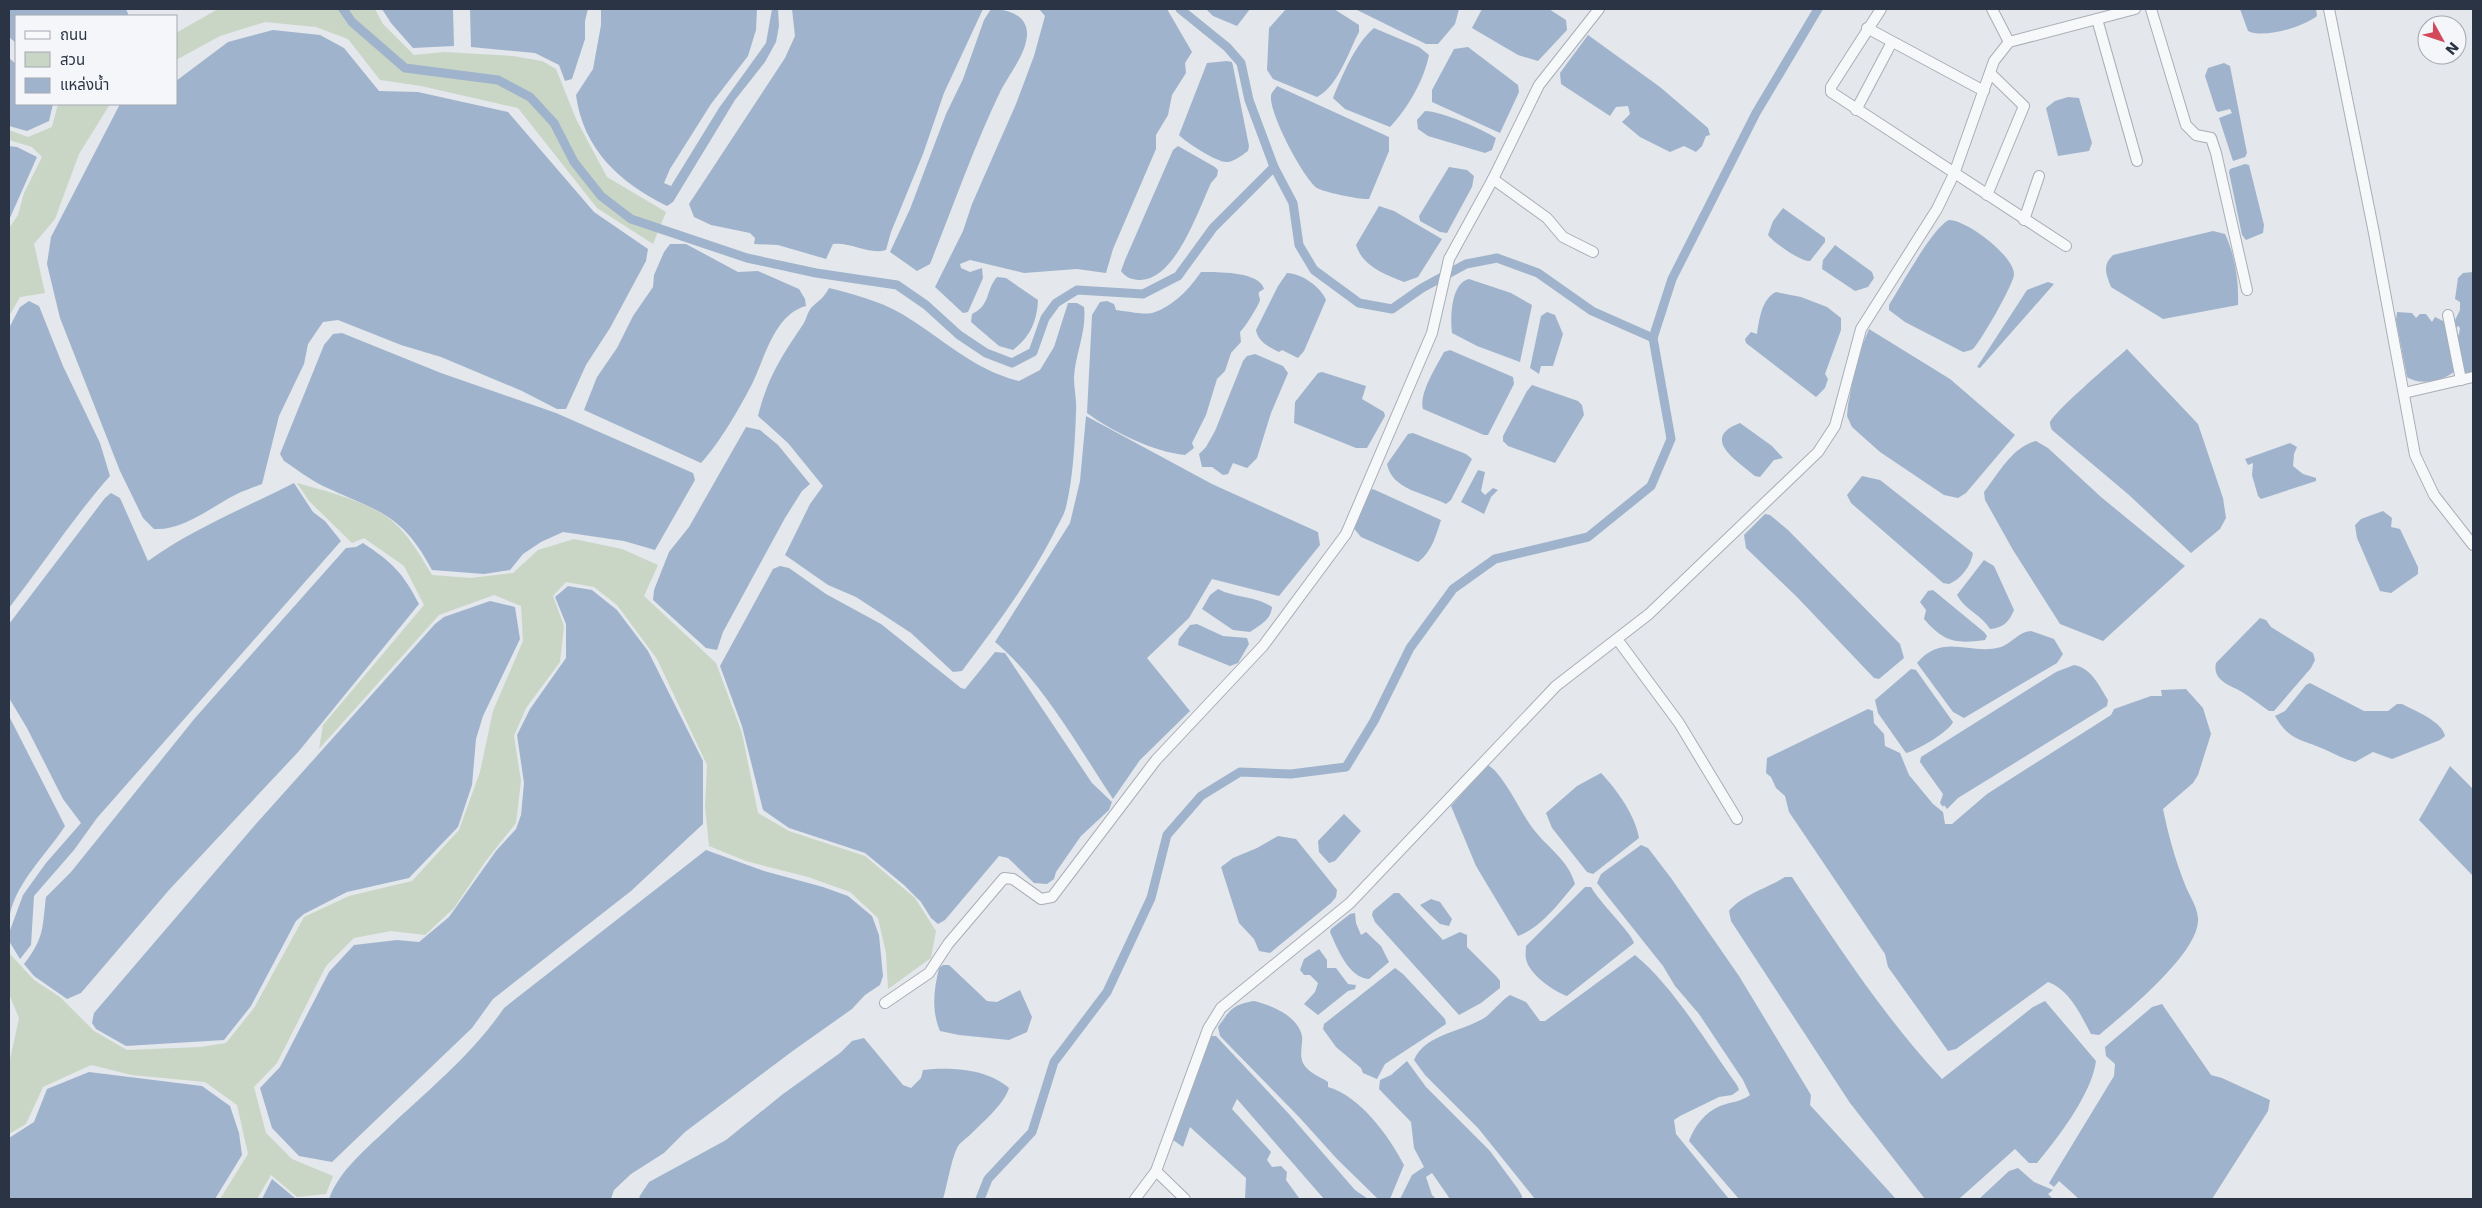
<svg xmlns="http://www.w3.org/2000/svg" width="2482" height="1208" font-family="'DejaVu Sans','Noto Sans Thai',sans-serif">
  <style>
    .green { fill: #c9d6c5 }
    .water { fill: #9fb4cc }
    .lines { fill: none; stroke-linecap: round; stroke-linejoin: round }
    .canal { stroke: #9fb4cc; stroke-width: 9 }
    .minor-casing { stroke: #a9aeb7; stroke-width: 12 }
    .minor { stroke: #f7f8fa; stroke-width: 10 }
  </style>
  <rect width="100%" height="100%" fill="#e4e7ec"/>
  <g class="green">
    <polygon points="218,9 375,9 383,24 414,55 444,52 513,56 542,61 556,69 576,119 607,177 666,212 653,244 597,208 518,108 421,86 380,80 348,39 316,27 265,22 220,36 176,60 176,33"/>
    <polygon points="58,104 110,104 79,154 55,219 34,244 45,293 20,297 9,316 9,228 18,215 24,193 42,157 32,147 9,140 9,130 28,137 52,127"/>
    <path d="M297,483C326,491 359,499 384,515C405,528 420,555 432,575L471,578L513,573L538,550L574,539L622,549L658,565L644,596L716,663L742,733L758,813L789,831L865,856L915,898L936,931L931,958L888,989L886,953L878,918L850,892L808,877L746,861L709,846L705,807L707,765L657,659L617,605L594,587L566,582L553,596L564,626L560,662L526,708L514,736L521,781L516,823L485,862L454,908L425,935L391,931L354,938L326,966L277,1063L254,1087L266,1133L292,1159L333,1176L326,1194L297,1197L271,1175L257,1199H220L248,1154L237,1105L205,1082L132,1075L91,1065L43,1087L26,1124L9,1134V1064L19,1018L9,994V953L34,980L60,997L94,1031L127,1050L200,1047L226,1043L254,1008L304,917L349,896L412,881L459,830L480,772L493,711L523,641L521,606L494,595L439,615L319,749L323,725L424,605L404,566L364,538L352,543L309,501Z"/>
  </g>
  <g class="water">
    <polygon points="9,9 126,9 129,16 16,16 16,43 9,37"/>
    <polygon points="382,9 453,9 454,46 413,48 391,23"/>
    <polygon points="470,9 588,9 585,21 585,39 572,79 565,81 559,65 535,53 471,47"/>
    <path d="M601,9H757L756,30L748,56L711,104L670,169L664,183L671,186L719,108L766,43L772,9H778L779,26L776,42L765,62L735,100L673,202L667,206C620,183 583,149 576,95L593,69L601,25Z"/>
    <path d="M792,9H983L944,93L923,154L891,232L886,250C868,255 852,242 833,244L826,259L778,245L754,244L755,238L750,233L711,225L694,217L689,204L785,58L795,36Z"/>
    <path d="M991,9C1007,9 1028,15 1027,35C1026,54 1010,73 1001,90C974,146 953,207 930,264L917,271L890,252L910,209L946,114L963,79L984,20Z"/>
    <polygon points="1039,9 1167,9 1192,52 1185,63 1186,73 1172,95 1168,115 1156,135 1156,149 1113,249 1106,273 1077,269 1024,273 970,260 960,264 961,268 970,272 982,268 983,278 968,312 963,313 935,287 963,231 972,204 1016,104 1034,56 1045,16"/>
    <polygon points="1206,9 1250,9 1237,26 1213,16"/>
    <path d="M1286,9H1334L1359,25V32C1348,53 1338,86 1317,97L1273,79L1267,70L1269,28Z"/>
    <polygon points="1355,9 1459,9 1455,24 1438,44 1426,44"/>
    <polygon points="1482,9 1549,9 1566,20 1567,30 1538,61 1518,55 1472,28"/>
    <path d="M2240,9H2316L2317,16C2303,27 2264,39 2248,31Z"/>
    <path d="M1374,28L1419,47L1429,55C1424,80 1408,108 1390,127L1345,109L1333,98C1342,76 1355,44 1374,28Z"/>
    <path d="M273,30L320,35L344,48L379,91L418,92L508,112L594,212L648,249L646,261L610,328L586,365L566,409H557L522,391L441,357L401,345L338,320L323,322L308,344L304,364L279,416L262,484C254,487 245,490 237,494C211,507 183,531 154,529L143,518L120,471L60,318L47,264L51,237L120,104H176V81L228,42Z"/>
    <polygon points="1588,35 1660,87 1708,128 1710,135 1706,136 1702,146 1696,152 1684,146 1670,152 1640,137 1622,122 1630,114 1628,106 1616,107 1610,116 1561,84 1560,73"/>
    <polygon points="1468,47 1518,85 1519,92 1500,133 1432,102 1432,90 1454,49"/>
    <polygon points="9,58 16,64 16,104 53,104 49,121 27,131 9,126"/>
    <path d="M1227,61L1232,62L1233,66L1249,146L1248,151C1242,155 1234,162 1227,162C1218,163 1185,142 1179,135L1207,63Z"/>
    <polygon points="2224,63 2230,66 2247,153 2245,157 2233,161 2219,118 2232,113 2230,109 2218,112 2216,110 2205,76 2208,68"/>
    <path d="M1277,86L1389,137V151L1369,199C1361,200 1323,192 1317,188C1303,178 1269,113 1271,96C1271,93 1275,89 1277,86Z"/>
    <polygon points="2068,97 2079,98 2092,143 2089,151 2058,156 2046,108 2055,101"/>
    <path d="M1425,111C1441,111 1482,129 1496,138L1492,150L1485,153L1428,136L1418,129L1417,120Z"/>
    <polygon points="9,146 17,147 37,157 9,220"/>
    <path d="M1178,146L1215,167L1218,170L1217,176L1211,183C1198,211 1176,278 1141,280C1133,280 1126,278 1121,271L1125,260L1173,150Z"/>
    <polygon points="2245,164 2249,165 2264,225 2263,233 2246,240 2242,235 2229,172 2230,169"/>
    <polygon points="1449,167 1467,170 1474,176 1472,187 1447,233 1440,232 1420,221 1419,216"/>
    <path d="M1379,206L1394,211L1442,239L1418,277L1404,282C1385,274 1363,267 1356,245Z"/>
    <path d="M1783,208L1825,238V242L1810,261C1801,262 1773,242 1768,235L1773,221Z"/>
    <path d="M1949,220C1967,220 2014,256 2014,274C2014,284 1982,339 1974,348C1971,351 1967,351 1963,352L1905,322L1889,310V305C1901,286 1933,227 1949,220Z"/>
    <path d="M2213,231L2225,234C2235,255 2239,281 2238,305L2163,319L2111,287C2106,274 2102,266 2113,255Z"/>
    <path d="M670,244H686L738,272L758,271L799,289L805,299L806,306C775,314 765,357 753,382C741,406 719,444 701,463L584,410L597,377L617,348L633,316L653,287L654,275L664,252Z"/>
    <polygon points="1835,245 1872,272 1874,278 1868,287 1855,291 1822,269 1823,260"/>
    <path d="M1201,272C1215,272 1260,271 1264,289L1259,292C1258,295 1260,297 1260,300C1259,305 1244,329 1240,332L1241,342L1231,353L1225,371L1217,379L1206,415L1192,443L1194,448L1185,455C1154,452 1113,432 1087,413L1092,315L1100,302L1107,301L1114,304L1116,310C1127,311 1142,315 1152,313C1173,307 1190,288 1201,272Z"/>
    <polygon points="2473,272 2473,376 2465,373 2456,339 2459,334 2460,328 2458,326 2455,329 2453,324 2460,310 2460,302 2455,299 2458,278 2463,273"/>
    <path d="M1287,273C1301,273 1321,287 1326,300L1304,351L1298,358L1282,350L1279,352C1269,347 1258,342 1256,330L1278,286Z"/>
    <path d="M997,277L1006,278L1038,300C1037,322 1030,337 1013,350L999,346L971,322L972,314C991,305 985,291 997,277Z"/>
    <path d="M1469,279L1511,293L1532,305L1520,362L1477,346L1452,333C1450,317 1451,283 1469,279Z"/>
    <polygon points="2048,282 2054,284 1980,368 1977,367 2027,290"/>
    <path d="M829,288C853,294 880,301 902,314C941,337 973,370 1019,381L1040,370L1054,347L1068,303H1077L1084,307C1087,331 1075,354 1074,378C1074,389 1077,401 1076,412C1075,442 1073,479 1066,507C1064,516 1057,526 1053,535C1028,583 995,627 962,671L953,672L911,633L856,597L828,585L785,555L810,504L823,486L788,443L758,416C767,379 781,357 802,326C806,321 807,313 811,308C818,301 824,298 829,288Z"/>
    <path d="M1776,292L1801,297L1827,307L1841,318V330L1825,374L1828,379L1825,388L1816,397L1746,343L1745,339L1751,332L1757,334C1759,320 1762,298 1776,292Z"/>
    <path d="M29,301L39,306L63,366L100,443L110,476C73,518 43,564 9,608V328L20,307Z"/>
    <polygon points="1547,312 1555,315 1563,334 1553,366 1541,366 1539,374 1530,368 1541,316"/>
    <path d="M2397,312L2412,313L2416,318L2420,314H2426L2432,322L2435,317L2447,323L2455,371C2444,381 2419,386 2407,377L2396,320Z"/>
    <polygon points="1869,329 1950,379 2015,435 1966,493 1958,498 1944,495 1880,452 1852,427 1847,416 1848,405 1857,358"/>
    <path d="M342,333L441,373L556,413L693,473L695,480L655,550L624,541L563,532L541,542L523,554L510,570L484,574L432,570C402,513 377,511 323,486C309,479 296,469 284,461L280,454L324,345L333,334Z"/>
    <path d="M2127,349L2198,424L2223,498L2226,518L2220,529L2191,553L2129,495L2052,430C2051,428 2050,425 2050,423C2051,414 2116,359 2127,349Z"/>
    <path d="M1450,350L1513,377L1514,384L1488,435H1484L1423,409C1419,393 1436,367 1444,352Z"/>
    <polygon points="1255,354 1283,366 1288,373 1271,413 1257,458 1247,468 1233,463 1228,474 1223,475 1212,467 1202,467 1199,454 1206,447 1215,431 1243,361 1247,356"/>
    <polygon points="1322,372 1366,386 1362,399 1384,412 1385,416 1367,448 1356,448 1294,423 1295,402 1318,373"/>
    <polygon points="1532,385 1578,401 1582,405 1584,415 1555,463 1508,446 1503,441 1503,436 1527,391"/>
    <path d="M1086,416L1212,484L1318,532L1320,545L1279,596L1212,579L1189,618L1147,658L1190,711L1140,760L1113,799C1079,748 1042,681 995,642L1070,523L1080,481Z"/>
    <path d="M1740,423L1772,446L1783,458L1774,460L1760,477L1755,476C1736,460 1700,438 1740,423Z"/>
    <polygon points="746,427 760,430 778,445 810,484 802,491 785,518 723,632 717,650 706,648 653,600 654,590 669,552 689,527"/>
    <path d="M1413,433L1466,454L1472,459L1451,500L1446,504C1425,493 1392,490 1387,464L1408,434Z"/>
    <path d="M2036,441L2048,448L2101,497L2185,566L2103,641L2060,624L2013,550L1985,500L1984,492C1999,473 2012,447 2036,441Z"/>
    <polygon points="2290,443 2297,447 2294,454 2293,466 2303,474 2316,478 2316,481 2261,499 2258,496 2252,475 2253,463 2248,465 2245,459"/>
    <polygon points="1478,470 1485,472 1481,491 1485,495 1493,488 1498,490 1491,497 1484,514 1461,502"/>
    <path d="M1862,476L1880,480L1973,553C1971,566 1961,579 1949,584L1943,583L1851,503L1847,495Z"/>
    <path d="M294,483L313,512L325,521L341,541L97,818L74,850L34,896L31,945L20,959L9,941V933L23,895L46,863L81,823L63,799L27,728L9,698V624L105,498L111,493L120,498L148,561C194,528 245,508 294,483Z"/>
    <path d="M1373,489L1441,520C1436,535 1432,552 1418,562L1361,537L1352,526L1368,492Z"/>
    <polygon points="2383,511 2392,518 2391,527 2400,529 2418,567 2418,574 2391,593 2380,591 2357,538 2355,525 2361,519"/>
    <polygon points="1765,514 1770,515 1788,530 1900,644 1904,658 1879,679 1874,678 1797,597 1746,548 1744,535"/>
    <path d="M363,543C393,563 403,573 419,604L299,751L169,890L81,993L67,999L34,976L24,964C45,937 42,928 46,897L71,872L195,718L346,548L356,547Z"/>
    <path d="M1984,560L1994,566L2014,610C2009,622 2003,628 1990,629C1982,615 1965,610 1957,595Z"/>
    <polygon points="780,566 789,568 826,594 881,624 961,688 965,689 995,652 1005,653 1092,783 1112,802 1109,810 1081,836 1056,872 1054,879 1047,884 1034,883 1008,858 999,856 945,920 938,924 931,918 921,902 904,885 865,853 789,828 763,810 742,726 720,666 773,569"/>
    <polygon points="568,586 592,590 617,610 648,651 703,761 703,824 631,891 493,999 472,1028 332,1162 299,1156 272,1128 260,1088 280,1067 329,972 354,945 397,940 419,942 449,917 496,851 516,829 521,815 524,783 517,735 530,709 566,658 566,624 555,597"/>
    <path d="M1218,589C1235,598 1256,596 1272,607C1271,620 1260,625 1250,632L1233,630L1202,609L1210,595Z"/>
    <path d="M1933,590L1984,632L1987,636L1985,640C1955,644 1944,642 1924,619L1926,610L1920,602L1928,591Z"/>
    <polygon points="490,601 515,607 520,639 483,716 476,739 472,785 458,827 409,878 347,892 304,914 296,921 251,1006 224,1040 126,1046 96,1029 92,1023 94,1013 255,825 435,624 444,617"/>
    <path d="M2260,618L2266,620L2271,627L2313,653L2315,660L2311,668L2274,711H2269C2260,705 2252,698 2242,692C2230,685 2212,681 2216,663Z"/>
    <polygon points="1197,624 1223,636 1247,638 1249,644 1238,663 1230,666 1178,645 1179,639 1190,625"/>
    <path d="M2031,631L2054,639L2063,654L2057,663L1964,718L1953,712L1917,663C1943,632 1970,656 2001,647C2012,643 2018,632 2031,631Z"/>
    <path d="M2074,665C2092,668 2099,686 2108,700L2107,706L1958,798L1947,809L1944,805L1943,807L1940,803L1943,794L1920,762L1921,757L2056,672Z"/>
    <path d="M1911,669L1916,670L1953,722C1950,731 1916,751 1906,753L1878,713L1875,700Z"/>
    <path d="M2310,683L2364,711H2388L2397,704H2402C2415,711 2442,721 2445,736L2440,740L2392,759L2373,752L2355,762C2344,759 2335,754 2326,750C2302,739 2290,742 2275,716L2285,711L2306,685Z"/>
    <path d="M2186,689L2203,708L2211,734L2198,775L2193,783L2163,809C2168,834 2175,859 2184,882C2188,894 2197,905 2198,918C2201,952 2124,1014 2099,1035L2091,1034C2080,1014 2070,990 2048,982L1956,1049L1948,1051L1888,967L1885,954L1789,812L1785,796L1776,788L1771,777L1766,773L1767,758L1868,709L1873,711L1874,723L1884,734L1885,746L1900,753L1909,775L1933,804L1943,812L1945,824H1952L1987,794L2111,715L2114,709L2151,696H2162L2161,690Z"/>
    <path d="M9,716L65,826C47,854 12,886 9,921Z"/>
    <path d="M1487,765C1500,769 1520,810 1529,823C1543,845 1568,858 1575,884C1559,903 1542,927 1518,936L1476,866L1451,806Z"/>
    <polygon points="2450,766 2473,789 2473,876 2419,820"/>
    <path d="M1601,773C1617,790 1635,815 1639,838L1593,874L1587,872L1552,828L1546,813L1577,786Z"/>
    <polygon points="1344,814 1361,831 1335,861 1329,863 1319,852 1318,841"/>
    <polygon points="1278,836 1296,839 1337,890 1336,897 1331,903 1270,953 1259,951 1254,939 1239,923 1221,867 1233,858 1257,848"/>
    <path d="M1641,845L1648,848L1671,878L1739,976L1811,1095L1810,1105L1896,1199H1739L1689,1141C1694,1127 1705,1112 1720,1106C1730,1102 1741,1102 1750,1095L1743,1080L1699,1014L1675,986L1663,966L1597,883L1601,874Z"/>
    <path d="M706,850L764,871L823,887L848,896L872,916L879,935L883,976L880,985L865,995L852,1009L794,1050L685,1132L664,1153L631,1174L614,1190L611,1199H329C339,1171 365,1150 387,1129C427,1091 473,1054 504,1008Z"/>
    <path d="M1785,877H1792C1838,946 1885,1018 1942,1079L2033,1007L2045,1001L2096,1061C2092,1093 2058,1138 2037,1163H2029L2015,1149L1959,1199H1925L1850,1103L1731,921L1729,911C1742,895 1768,888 1785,877Z"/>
    <path d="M1585,887H1591C1599,902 1631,932 1634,943L1567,996C1553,991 1529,974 1526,959C1525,955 1526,950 1526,946Z"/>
    <polygon points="1394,893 1399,893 1443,940 1460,932 1467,935 1467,947 1497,977 1500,981 1500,988 1481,1003 1459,1015 1375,922 1372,915 1373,911"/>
    <polygon points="1431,899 1440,902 1452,919 1449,926 1440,924 1420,905"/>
    <path d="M1355,913L1356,923L1361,935L1366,932L1381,946L1389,962L1369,979C1349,978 1337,948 1330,932L1331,929L1350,914Z"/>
    <polygon points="1319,949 1327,960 1327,968 1336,968 1348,984 1356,985 1355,989 1348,991 1318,1015 1304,1004 1315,992 1318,983 1310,975 1304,975 1300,970 1304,959"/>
    <path d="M1635,955C1674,987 1707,1044 1737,1085L1739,1090L1732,1095L1719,1097L1680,1116L1674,1120L1676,1134L1729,1199H1535L1478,1128L1425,1075L1414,1060C1425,1033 1467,1031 1487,1016C1495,1009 1501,1001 1510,995L1526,1002L1540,1021H1545Z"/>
    <path d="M943,965H949L987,1001L997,1002L1020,990L1032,1017L1027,1032L1009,1040L959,1035L940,1031C931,1009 934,990 939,968Z"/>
    <polygon points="1395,968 1403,974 1445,1019 1446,1024 1385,1064 1377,1079 1363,1073 1361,1068 1336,1047 1323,1029 1324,1024"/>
    <path d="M1254,1001C1271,1005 1298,1016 1302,1036C1303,1045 1299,1054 1303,1063C1308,1073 1319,1076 1328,1082V1087C1360,1096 1389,1136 1404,1165L1390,1199H1378L1337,1159L1299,1117L1220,1036L1218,1027C1231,1009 1232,1005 1254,1001Z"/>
    <polygon points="2162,1004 2211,1075 2222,1078 2270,1100 2268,1111 2212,1199 2079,1199 2059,1181 2054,1187 2049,1183 2114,1076 2115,1064 2106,1056 2105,1047 2152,1007"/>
    <polygon points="1212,1036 1216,1036 1289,1114 1355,1190 1368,1199 1324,1199 1237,1099 1232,1109 1271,1152 1267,1160 1272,1167 1281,1166 1287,1172 1286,1180 1299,1198 1310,1199 1245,1199 1246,1178 1190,1127 1183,1147 1173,1140 1208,1039"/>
    <path d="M864,1038L903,1085L911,1088L921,1078L923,1070C952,1067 987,1069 1009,1088C1005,1103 983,1122 971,1134C967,1138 959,1143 957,1148C950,1164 948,1182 943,1199H642L639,1197L649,1182L726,1140L783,1094L840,1053L852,1041Z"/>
    <polygon points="1407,1061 1426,1087 1490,1151 1518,1189 1522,1196 1522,1199 1450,1199 1432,1173 1426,1177 1432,1195 1436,1199 1400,1199 1412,1175 1424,1167 1414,1148 1411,1122 1379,1089 1380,1080 1391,1075"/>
    <polygon points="89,1072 202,1086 230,1106 239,1133 242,1155 215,1199 9,1199 9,1138 34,1122 47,1089"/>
    <polygon points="2018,1168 2034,1182 2053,1190 2048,1194 2053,1199 1979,1199 2009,1171"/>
    <polygon points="272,1179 296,1199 262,1199"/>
  </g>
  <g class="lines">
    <g class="canal">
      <polyline points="343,9 352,22 405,68 498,80 530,97 554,123 574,162 601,196 631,219 747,258 816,273 897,285 926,305 959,335 986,353 1012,363 1033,352 1045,318 1056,303 1077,290 1143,294 1178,276 1213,228 1274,167"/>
      <polyline points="1180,9 1227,47 1241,63 1249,100 1274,167 1293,203 1299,245 1314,270 1359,303 1392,309 1422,288 1466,264 1497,258 1538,273 1592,311 1653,338"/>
      <polyline points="980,1199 988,1179 1032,1132 1054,1062 1107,992 1151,898 1167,835 1201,796 1240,772 1291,774 1346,767 1374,721 1410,648 1453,589 1495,559 1588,537 1651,486 1671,439 1653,338 1672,279 1756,113 1818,9"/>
    </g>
    <defs>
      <g id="minor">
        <polyline points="1881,9 1831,87 1831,92 2066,246"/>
        <polyline points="1992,9 2009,42"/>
        <polyline points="2151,9 2186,125 2196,135 2211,138 2216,153 2247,290"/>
        <polyline points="2329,9 2374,233 2415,455 2434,495 2473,545"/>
        <polyline points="2097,19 2137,161"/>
        <polyline points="1867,28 1984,91"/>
        <polyline points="1856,110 1892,42"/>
        <polyline points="1493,179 1547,218 1563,237 1593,252"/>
        <polyline points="1987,195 2024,106 1990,73"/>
        <polyline points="2024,220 2039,176"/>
        <polyline points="2448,315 2461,380"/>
        <polyline points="2404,393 2473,377"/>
        <polyline points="1617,639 1679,723 1737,819"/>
        <polyline points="885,1003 929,973 948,944 1004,878 1013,879 1041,899 1052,897 1156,760 1263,646 1346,534 1432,333 1449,259 1493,179 1539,85 1599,9"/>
        <polyline points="1156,1171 1185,1199"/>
        <polyline points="1135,1199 1156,1171 1208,1029 1221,1008 1350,903 1556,686 1649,614 1818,452 1835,426 1861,329 1937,209 1954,174 1994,61 2009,42 2135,9"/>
      </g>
    </defs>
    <use href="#minor" class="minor-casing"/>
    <use href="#minor" class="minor"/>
  </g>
  <rect width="2482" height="1208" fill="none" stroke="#2b3445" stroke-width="20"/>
  <rect x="15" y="15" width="162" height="90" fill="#f4f6f9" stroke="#a4a8b1"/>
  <rect x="25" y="31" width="25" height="8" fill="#f7f8fa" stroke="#a4a8b1"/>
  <text x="60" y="40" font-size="15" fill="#2b3445">ถนน</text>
  <rect x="25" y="52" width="25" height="15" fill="#c9d6c5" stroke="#a4a8b1"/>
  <text x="60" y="65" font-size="15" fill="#2b3445">สวน</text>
  <rect x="25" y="78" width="25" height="15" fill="#9fb4cc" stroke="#a4a8b1"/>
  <text x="60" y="90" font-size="15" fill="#2b3445">แหล่งน้ำ</text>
  <g transform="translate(2442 40) rotate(130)"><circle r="24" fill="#f4f6f9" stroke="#a4a8b1"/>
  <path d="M0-4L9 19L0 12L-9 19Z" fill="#d1495b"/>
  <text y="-8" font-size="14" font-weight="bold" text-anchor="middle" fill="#2b3445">N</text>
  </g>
</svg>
